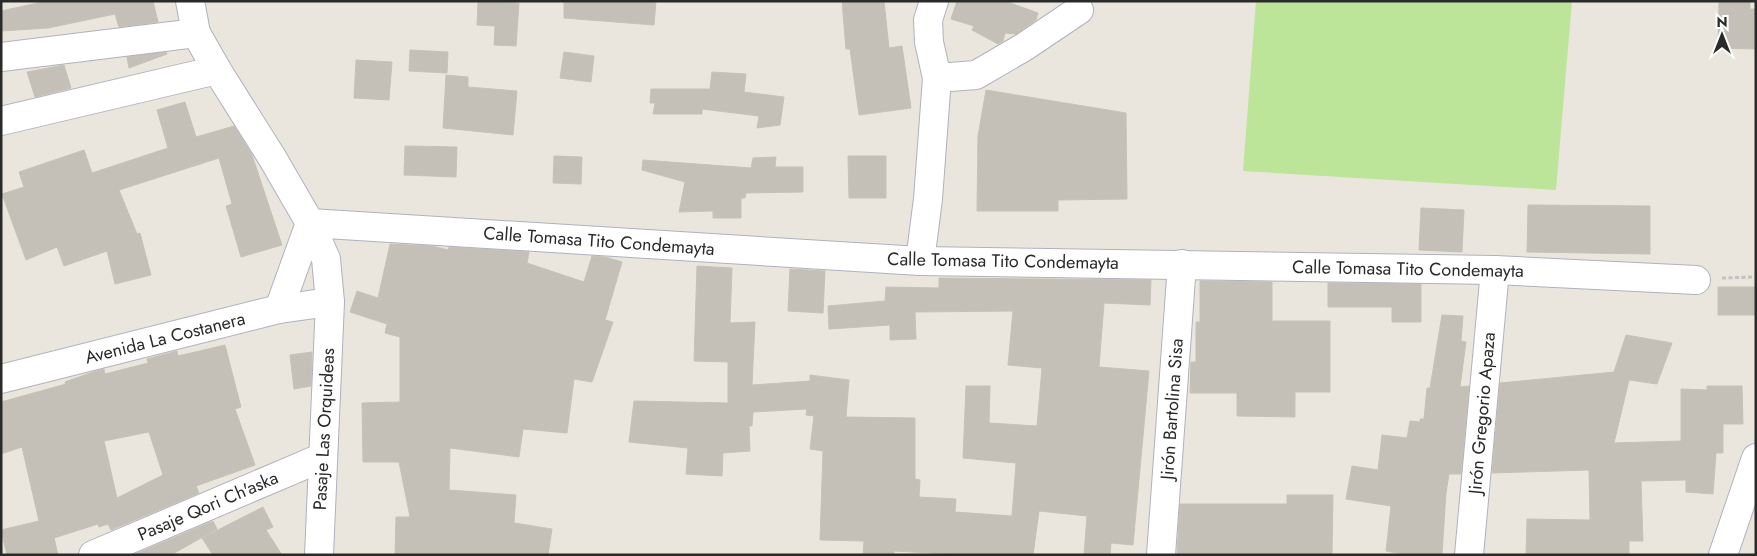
<svg xmlns="http://www.w3.org/2000/svg" width="1757" height="556" font-family="Jost,sans-serif">
  <style>
    .pitch { fill: #bce599 }
    .building { fill: #c4c0b8; stroke: #c6c2b6; fill-rule: evenodd }
    .lines { fill: none; stroke-linecap: round; stroke-linejoin: round }
    .minor-casing { stroke: #b0b1bd; stroke-width: 30 }
    .path { stroke: #c3c3c3; stroke-width: 3; stroke-dasharray: 4 2.5; stroke-linecap: butt }
    .minor { stroke: #fff; stroke-width: 28 }
    .labels { text-anchor: middle; dominant-baseline: central; stroke-width: 4; stroke-linejoin: round; paint-order: stroke }
    .street-label { font-size: 18px; fill: #2a2a2a; stroke: #fff }
  </style>
  <rect width="100%" height="100%" fill="#ebe6dd"/>
  <polygon class="pitch" points="1256,1 1572,1 1556,190 1243,171"/>
  <g class="building">
    <polygon points="47,1 153,1 158,22 119,27 115,14 48,28 1,31 1,11"/>
    <polygon points="478,1 519,3 516,46 494,45 495,26 477,25"/>
    <polygon points="564,1 656,1 654,25 564,18"/>
    <polygon points="842,1 884,1 889,48 902,46 911,108 859,115 850,49 846,49"/>
    <polygon points="957,1 1005,1 1038,13 1036,20 1016,34 1005,33 1003,41 998,44 972,30 974,26 951,19"/>
    <polygon points="1719,1 1750,1 1750,9 1756,9 1756,49 1718,48"/>
    <polygon points="410,50 448,52 447,73 409,71"/>
    <polygon points="166,52 167,54 129,68 127,57"/>
    <polygon points="564,52 594,56 591,82 560,78"/>
    <polygon points="356,60 392,62 389,100 354,98"/>
    <polygon points="64,65 71,88 35,97 27,72"/>
    <polygon points="712,72 746,74 744,92 784,97 780,125 757,128 759,116 702,109 702,114 653,114 655,103 650,103 651,89 710,89"/>
    <polygon points="446,75 468,77 468,87 517,91 513,135 443,128"/>
    <polygon points="986,90 1126,113 1127,199 1058,200 1058,211 977,211 978,136"/>
    <polygon points="185,102 196,137 234,126 252,155 282,245 241,257 226,206 232,204 219,158 119,190 137,234 140,233 151,275 115,284 107,251 64,266 57,247 26,260 2,194 24,187 19,172 84,150 92,173 168,148 157,110"/>
    <polygon points="405,146 457,147 456,177 404,175"/>
    <polygon points="554,156 582,157 581,184 553,183"/>
    <polygon points="848,156 886,156 886,198 849,198"/>
    <polygon points="776,157 775,167 803,167 803,192 746,193 745,198 741,198 741,218 713,218 713,211 679,212 685,182 642,170 643,160 751,168 753,158"/>
    <polygon points="1528,205 1650,206 1650,254 1527,252"/>
    <polygon points="1421,208 1464,210 1462,252 1419,250"/>
    <polygon points="390,244 432,246 448,250 449,247 529,252 527,263 584,282 592,256 605,257 622,262 605,320 613,322 592,382 574,379 567,433 523,429 519,457 450,448 449,490 516,495 514,523 552,529 548,555 395,555 396,517 410,517 399,462 363,462 362,403 400,402 400,337 385,333 387,324 350,312 357,291 378,298"/>
    <polygon points="697,266 732,268 730,323 755,322 752,385 810,381 810,375 849,380 846,417 915,418 915,479 920,480 919,497 956,499 955,512 1012,516 1016,463 963,458 966,386 990,386 989,423 1037,426 1042,368 1008,365 1013,311 915,312 916,339 890,340 890,325 829,329 828,306 885,301 886,287 939,288 939,278 1151,280 1150,305 1104,303 1099,367 1149,371 1133,545 1111,543 1110,555 1084,555 1087,516 1039,511 1033,555 967,555 894,551 894,555 863,555 864,541 820,540 823,451 810,449 814,416 806,415 807,409 753,412 752,426 749,426 750,451 723,453 722,476 686,474 688,448 629,442 634,401 728,403 728,362 694,361"/>
    <polygon points="790,269 825,271 823,313 788,311"/>
    <polygon points="1200,281 1272,282 1272,321 1330,321 1330,392 1295,392 1295,417 1237,416 1237,393 1190,393 1191,362 1196,362 1196,322 1200,322"/>
    <polygon points="1328,283 1421,284 1421,322 1392,322 1392,307 1328,307"/>
    <rect x="1718" y="287" width="38" height="28"/>
    <polygon points="1442,315 1463,316 1461,341 1466,342 1460,387 1469,386 1461,474 1449,474 1446,493 1442,555 1408,555 1386,551 1391,506 1346,499 1352,466 1378,470 1382,435 1407,438 1410,421 1420,422 1420,419 1424,419 1427,388 1430,388"/>
    <polygon points="1626,335 1672,343 1657,384 1629,380 1614,443 1681,441 1681,389 1707,390 1707,386 1742,386 1743,424 1723,424 1723,453 1716,453 1713,494 1686,492 1686,480 1641,481 1643,541 1629,541 1629,555 1526,555 1527,519 1590,520 1589,470 1492,473 1500,383 1614,372"/>
    <path d="M225,345L241,407L235,409L255,465L196,486L199,493L111,530L108,524L99,527L98,524L54,538L58,555H7L1,530L39,521L22,447L1,454V402L66,384L65,382L93,372L104,369L105,374L148,363L147,359L177,351L178,356ZM149,432L163,475L117,498L104,441Z"/>
    <polygon points="312,352 311,386 294,389 290,355"/>
    <polygon points="1287,495 1333,495 1332,555 1177,555 1180,504 1287,504"/>
    <polygon points="263,507 273,527 266,530 282,555 213,555 202,538"/>
    <polygon points="213,521 217,529 171,555 133,555"/>
  </g>
  <g class="lines">
    <defs>
      <g id="minor">
        <polyline points="190,1 196,33 217,70 273,159 310,223 326,259 330,302 319,555"/>
        <polyline points="1,57 196,33"/>
        <polyline points="937,78 976,75 1024,47 1079,10"/>
        <polyline points="1,121 217,70"/>
        <polyline points="920,261 928,199 937,78 929,42 928,20 934,1"/>
        <polyline points="279,309 310,223 920,261 1495,270 1696,280"/>
        <polyline points="1,379 279,309 330,302"/>
        <polyline points="93,555 323,457"/>
        <polyline points="1161,555 1182,264"/>
        <polyline points="1469,555 1495,270"/>
        <polyline points="1723,555 1756,458"/>
      </g>
    </defs>
    <use href="#minor" class="minor-casing"/>
    <polyline class="path" points="1722,278 1756,277"/>
    <use href="#minor" class="minor"/>
  </g>
  <g class="labels">
    <g class="street-label">
      <text transform="translate(599 241) rotate(4)">Calle Tomasa Tito Condemayta</text>
      <text transform="translate(1003 261) rotate(1)">Calle Tomasa Tito Condemayta</text>
      <text transform="translate(1408 269) rotate(1)">Calle Tomasa Tito Condemayta</text>
      <text transform="translate(165 338) rotate(-14)">Avenida La Costanera</text>
      <text transform="translate(1172 409) rotate(-86)">Jirón Bartolina Sisa</text>
      <text transform="translate(1482 413) rotate(-85)">Jirón Gregorio Apaza</text>
      <text transform="translate(324 429) rotate(-87)">Pasaje Las Orquideas</text>
      <text transform="translate(208 506) rotate(-23)">Pasaje Qori Ch'aska</text>
    </g>
  </g>
  <rect width="1757" height="556" fill="none" stroke="#2a2a2a" stroke-width="5"/>
  <g transform="translate(1722 35)" stroke="#ffffff" stroke-width="4" paint-order="stroke">
  <path d="M0-4L9 19L0 12L-9 19Z" fill="#2a2a2a"/>
  <text y="-8" font-size="14" font-weight="bold" text-anchor="middle" fill="#2a2a2a">N</text>
  </g>
</svg>
